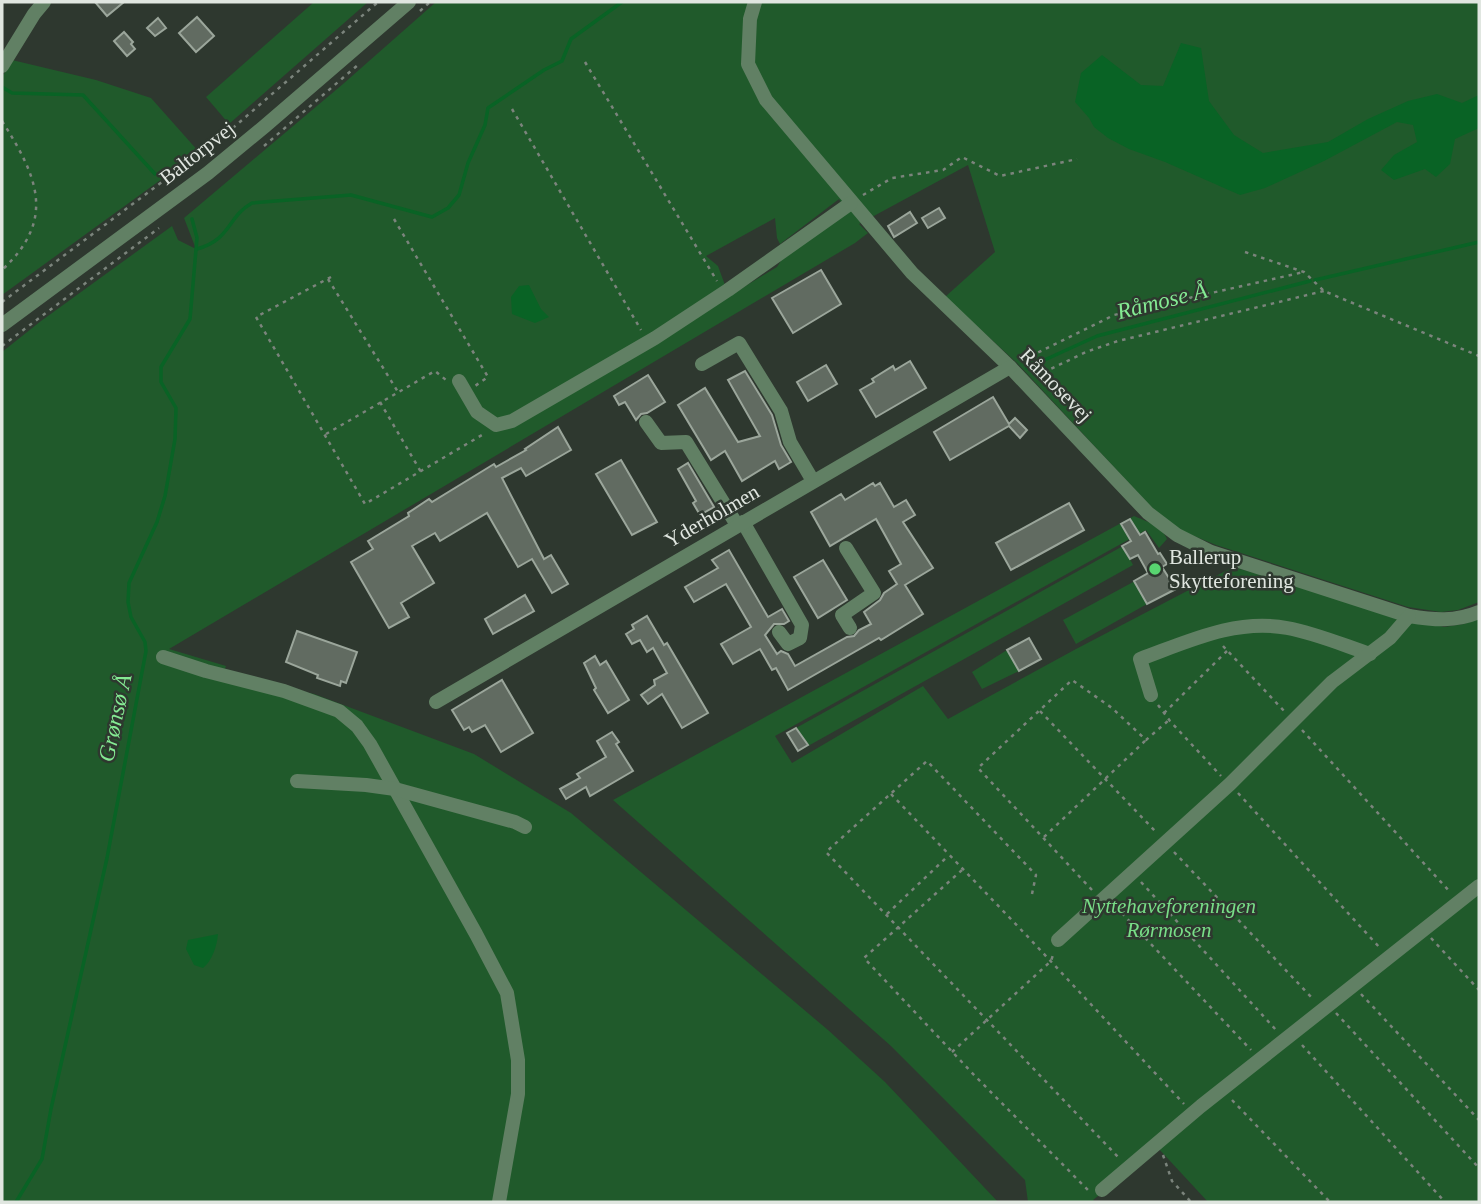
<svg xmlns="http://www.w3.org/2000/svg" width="1481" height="1204" font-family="Georgia,serif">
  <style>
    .green { fill: #205a2b; fill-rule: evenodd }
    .water { fill: #096325 }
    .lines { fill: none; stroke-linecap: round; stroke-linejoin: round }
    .stream { stroke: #096325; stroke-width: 3.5 }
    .building { fill: #616b61; stroke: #9ba69b; stroke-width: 2 }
    .path { stroke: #7b847c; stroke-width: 2.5; stroke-dasharray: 3.5 5; stroke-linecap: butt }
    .minor { stroke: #618064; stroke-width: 14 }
    .poi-dot { fill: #58d570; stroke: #2e382f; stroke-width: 2.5 }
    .labels { text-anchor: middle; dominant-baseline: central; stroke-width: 5; stroke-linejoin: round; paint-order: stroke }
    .street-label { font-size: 21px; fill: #e0e6e0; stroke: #2e382f }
    .poi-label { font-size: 21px; fill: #e0e6e0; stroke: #2e382f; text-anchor: start }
    .park-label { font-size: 21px; font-style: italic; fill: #78de87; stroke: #2e382f }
    .water-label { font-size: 23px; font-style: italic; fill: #84ea93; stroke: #2e382f }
  </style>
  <rect width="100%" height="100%" fill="#2e382f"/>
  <g class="green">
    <polygon points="314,2 368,2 229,124 206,97"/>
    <path d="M436,2H1479V602L1458,610L1441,612L1408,607L1216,545L1182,531L1152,508L1017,363L945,297L995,252L968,165L859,224L868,233L855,243L169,649L226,666L222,676L314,694L474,754L571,813L828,1030L885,1082L998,1202H2V352L41,321L172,226L178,240L196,249L184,218L343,84ZM839,199L847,213L790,246L777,267L729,296L718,266L706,256L775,218L777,238L780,244Z"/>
    <polygon points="12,60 96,80 151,98 199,152 2,295 2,77"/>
    <path d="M1134,516C1146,521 1162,526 1167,539L1159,548L1146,530L775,736L792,763L923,686L948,719L1076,649L1233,567L1444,627L1464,624L1479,618V1202H1208L1158,1148L1093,1200L1095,1202H1028L1025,1180L891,1046L613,800Z"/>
    <polygon points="1123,546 1133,565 799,751 787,733"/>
    <polygon points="1135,581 1147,604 1076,644 1063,620"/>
    <polygon points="1007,650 1019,671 982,689 972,672"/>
  </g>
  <g class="water">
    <polygon points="1181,43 1201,48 1209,101 1234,135 1263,153 1328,142 1368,119 1408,101 1437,94 1462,103 1479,95 1479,128 1455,139 1450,164 1436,177 1425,169 1394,180 1381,170 1394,155 1417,142 1413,125 1397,122 1324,161 1265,188 1240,195 1165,162 1129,149 1108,138 1094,127 1089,118 1075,102 1081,73 1102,55 1141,85 1163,86"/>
    <polygon points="529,285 541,309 549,317 535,323 512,314 511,297 519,286"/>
    <path d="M218,934C217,946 212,961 203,968L194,965L186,949L188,940Z"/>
  </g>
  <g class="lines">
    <g class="stream">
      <polyline points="2,87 12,93 83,95 155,174"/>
      <path d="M197,249C232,239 227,217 252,203L351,195L432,217L448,208L459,195L468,163L485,125L488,108L544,70L562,61L571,39L622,2"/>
      <polyline points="1315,280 1479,242"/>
      <polyline points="1027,368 1097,336 1310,281"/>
      <polyline points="16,1202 42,1159 51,1109 107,858 146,651 145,642 131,617 128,602 129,583 157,522 165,496 175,439 176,408 161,382 161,367 190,319 197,238 192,219"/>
    </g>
  </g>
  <g class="building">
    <polygon points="95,2 124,2 107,16"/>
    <polygon points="197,17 214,36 196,52 179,33"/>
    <polygon points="158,18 166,28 155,36 147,28"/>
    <polygon points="124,32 133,42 131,44 135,49 127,56 114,41"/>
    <polygon points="939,208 945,218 928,228 922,218"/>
    <polygon points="910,212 917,223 894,237 888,226"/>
    <polygon points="821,270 841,304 793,333 772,298"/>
    <polygon points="910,361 926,388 876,417 860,390 874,382 872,379 893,366 895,370"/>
    <polygon points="826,365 837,384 808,401 797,382"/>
    <polygon points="745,371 772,415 781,445 791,462 779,469 775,461 742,481 725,451 711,460 678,405 705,388 738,442 760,436 728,380"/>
    <polygon points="648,375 665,402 647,413 641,414 636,420 625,402 619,405 614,396"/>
    <polygon points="993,397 1009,424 1015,418 1027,430 1020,438 1009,426 950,460 934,432"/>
    <polygon points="558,427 571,450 526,476 521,468 502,478 544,559 551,555 568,584 552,593 532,559 518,567 487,513 440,541 435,533 412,546 434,583 401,603 409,617 389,628 351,562 373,549 368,541 409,516 408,513 429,499 432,502 494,464 496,467 526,450 525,449"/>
    <polygon points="621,460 657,522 632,535 596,474"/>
    <polygon points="688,463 714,507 700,515 693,503 696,501 678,469"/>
    <polygon points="873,483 875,486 880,483 894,507 906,500 915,515 903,522 933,568 905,585 923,614 881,640 879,638 788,690 776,668 772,670 760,649 733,664 721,644 751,627 726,584 694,602 685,587 718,568 712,560 729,550 768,617 782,609 789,621 784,624 774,624 765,635 777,654 781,651 788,654 795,666 847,637 854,636 859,630 871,624 864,612 880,600 884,593 897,584 889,571 901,564 876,519 830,546 811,512 841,494 845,500"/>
    <polygon points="1069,503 1084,530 1011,570 996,543"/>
    <polygon points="1130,519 1140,535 1145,532 1158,554 1160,553 1167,564 1162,567 1176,589 1147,604 1134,581 1148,573 1138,555 1130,559 1122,546 1131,541 1121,524"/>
    <polygon points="823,560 847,600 818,618 794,577"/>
    <polygon points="525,595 534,611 493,634 485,619"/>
    <polygon points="647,616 664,645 667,643 708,713 682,728 662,694 648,704 641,695 655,685 654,680 667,673 653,648 647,652 640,640 632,644 626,634 634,629 632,625"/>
    <polygon points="297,631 357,652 346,683 341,681 340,686 317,678 318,675 286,662"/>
    <polygon points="1029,638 1041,659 1019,671 1007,650"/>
    <polygon points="595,656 600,665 606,661 629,700 608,713 594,690 596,688 584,663"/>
    <polygon points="502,680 533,733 501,752 485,725 472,732 469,727 464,730 452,710"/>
    <polygon points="796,728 808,745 798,751 787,733"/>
    <polygon points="612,732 619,742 616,744 633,771 590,796 586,787 566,799 560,789 580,778 577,774 606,757 597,741"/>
  </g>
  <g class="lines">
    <g class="path">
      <polyline points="420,11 430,2"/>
      <polyline points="585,62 717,281"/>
      <polyline points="512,109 641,330"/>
      <path d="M2,121C37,176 57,219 2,270"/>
      <polyline points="264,146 359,64"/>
      <polyline points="863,195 892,178 943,170 962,157 1000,176 1077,159"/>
      <polyline points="394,219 488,377 475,386"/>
      <polyline points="1245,252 1304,272 1324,291 1479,356"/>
      <polyline points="331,277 256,317 365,504 482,435 482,431"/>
      <polyline points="328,279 398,392"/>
      <polyline points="2,302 226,134 378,2"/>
      <polyline points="2,346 159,228"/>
      <polyline points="1023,360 1114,315 1304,272"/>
      <polyline points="1036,376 1086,352 1118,341 1324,291"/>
      <polyline points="380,402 421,472"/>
      <polyline points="326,434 435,371 446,380"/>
      <polyline points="1223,646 1285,712"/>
      <polyline points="1158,705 1170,721 1221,776"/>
      <polyline points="1040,711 1156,832"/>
      <polyline points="1164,713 1227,651"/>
      <polyline points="1302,730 1451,893"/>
      <polyline points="1238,793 1380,948"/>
      <polyline points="891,794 1030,939 1184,1104"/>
      <polyline points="1044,837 1146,740"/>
      <polyline points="1174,852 1314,1000"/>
      <polyline points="962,870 864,958 975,1076 1088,1190"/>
      <polyline points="1141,882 1276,1030"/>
      <polyline points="1092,890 978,768 1072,680 1112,708 1146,740 1169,720"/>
      <polyline points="1032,894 1036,875 927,761 826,852 1119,1158"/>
      <polyline points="1116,907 1251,1050"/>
      <polyline points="887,914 948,856"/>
      <polyline points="1431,938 1479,990"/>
      <polyline points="1361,994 1479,1120"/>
      <polyline points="1336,1013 1479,1168"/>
      <polyline points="1302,1045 1445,1202"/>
      <polyline points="952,1052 1051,961 1054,952"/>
      <polyline points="1232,1100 1330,1202"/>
      <polyline points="1163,1155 1172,1181 1191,1202"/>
    </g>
    <g class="minor">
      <path d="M755,2L750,19L748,64L766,100L912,273L1010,367L1148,513L1177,535L1211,552L1409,616C1434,620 1455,622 1479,612"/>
      <polyline points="2,66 34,14 44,2"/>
      <polyline points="2,325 208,173 265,126 409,2"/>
      <polyline points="702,364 739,343 781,411 790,442 813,481"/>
      <polyline points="459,381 477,412 496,425 512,421 655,338 728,290 851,203"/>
      <polyline points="646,422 661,443 686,442 737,525"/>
      <polyline points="743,522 802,625 800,638 788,644 779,632"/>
      <polyline points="846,548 874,593 842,615 850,628"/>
      <polyline points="163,657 206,671 284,691 339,711 357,726 370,744 476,934 507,993 518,1060 518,1094 499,1202"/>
      <path d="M1151,695L1140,659C1187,642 1236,618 1287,628C1315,633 1343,645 1370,654"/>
      <polyline points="436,702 1010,367"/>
      <polyline points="297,781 366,785 395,789 515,822 525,827"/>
      <polyline points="1058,940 1230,784 1332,682 1390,638 1409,616"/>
      <polyline points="1102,1190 1201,1106 1479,886"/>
    </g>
  </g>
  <circle class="poi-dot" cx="1155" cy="569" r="7"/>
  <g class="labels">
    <g class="street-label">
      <text transform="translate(197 153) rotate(-38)">Baltorpvej</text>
      <text transform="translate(1056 385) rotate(46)">Råmosevej</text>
      <text transform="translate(712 516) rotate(-30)">Yderholmen</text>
    </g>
    <g class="poi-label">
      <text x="1169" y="557">Ballerup<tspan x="1169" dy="24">Skytteforening</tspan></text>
    </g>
    <g class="park-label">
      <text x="1169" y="906">Nyttehaveforeningen<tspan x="1169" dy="24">Rørmosen</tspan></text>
    </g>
    <g class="water-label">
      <text transform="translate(1162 301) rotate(-14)">Råmose Å</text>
      <text transform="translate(115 718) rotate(-78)">Grønsø Å</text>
    </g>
  </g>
  <rect width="1481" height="1204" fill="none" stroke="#e0e6e0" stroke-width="7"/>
</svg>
